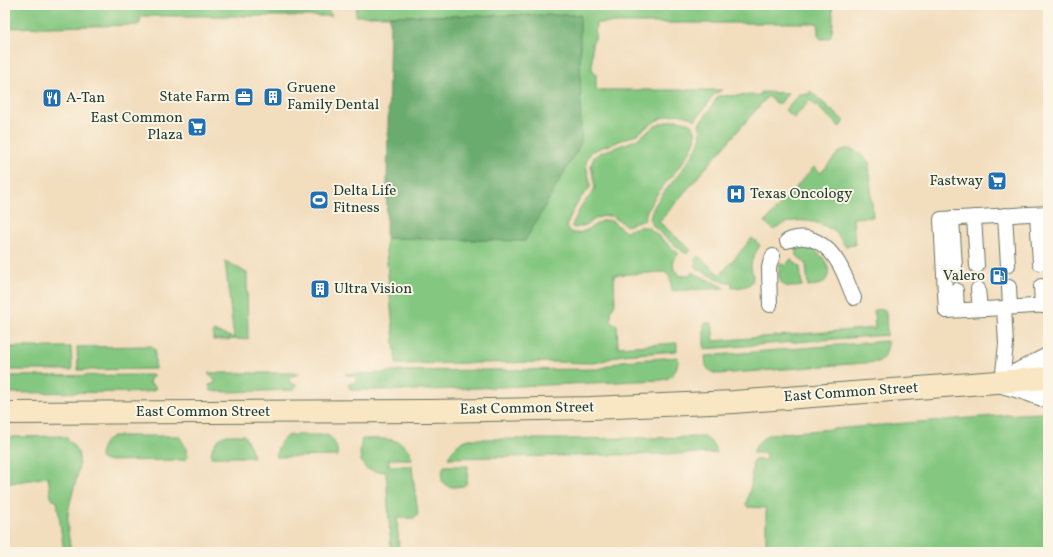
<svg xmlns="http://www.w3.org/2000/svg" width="1053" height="557" font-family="Vollkorn,serif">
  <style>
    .green { fill: #84c780; stroke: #52825a }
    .forest { fill: #6bac6e; stroke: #457451 }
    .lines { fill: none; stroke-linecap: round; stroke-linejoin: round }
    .service-casing { stroke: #697564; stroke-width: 16 }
    .tertiary-casing { stroke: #697564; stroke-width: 24 }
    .secondary-casing { stroke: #697564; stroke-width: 24 }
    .service { stroke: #fff; stroke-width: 14 }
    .tertiary { stroke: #fff; stroke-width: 22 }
    .secondary { stroke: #f9e7c3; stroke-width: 22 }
    .labels { text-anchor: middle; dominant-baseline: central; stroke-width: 4; stroke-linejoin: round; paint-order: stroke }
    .poi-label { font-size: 15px; fill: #1f3d34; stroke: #fcf5e5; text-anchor: start }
    .street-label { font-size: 15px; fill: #1f3d34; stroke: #fcf5e5 }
  </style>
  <rect width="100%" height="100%" fill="#fcf5e5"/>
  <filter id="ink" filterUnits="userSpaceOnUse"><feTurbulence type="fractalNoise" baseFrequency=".025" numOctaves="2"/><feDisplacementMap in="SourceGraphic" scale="8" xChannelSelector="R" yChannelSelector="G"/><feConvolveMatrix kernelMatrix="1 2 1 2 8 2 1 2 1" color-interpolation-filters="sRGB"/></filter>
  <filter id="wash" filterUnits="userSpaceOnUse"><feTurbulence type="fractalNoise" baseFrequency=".012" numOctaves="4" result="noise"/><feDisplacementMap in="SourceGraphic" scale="16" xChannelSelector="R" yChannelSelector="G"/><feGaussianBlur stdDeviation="0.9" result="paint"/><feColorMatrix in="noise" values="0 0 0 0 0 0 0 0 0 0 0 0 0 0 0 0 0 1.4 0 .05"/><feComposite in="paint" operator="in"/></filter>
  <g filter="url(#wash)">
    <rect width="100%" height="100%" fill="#f2ddbd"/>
    <g class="green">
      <polygon points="5,5 324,5 332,16 141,16 140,23 138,25 5,28"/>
      <path d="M359,5H832C833,11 834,32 830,37C828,39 824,39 821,39L818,36V23H596L595,39L592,43V70L595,72L596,74V90H722L714,94L705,108L695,120C688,116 681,113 672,115C656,118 648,127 635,135C628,138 621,140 615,143C607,146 595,148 590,154C581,165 592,178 590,187C588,191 583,195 580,199C575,207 569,217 567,227C575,244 596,221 606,220C615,220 618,228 625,231C633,230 640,224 649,228L679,254L673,260L674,270L681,276L690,275L692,272L725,288L671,291C671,283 672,276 664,272L614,275L615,304L611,310V321L617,325L618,347L677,343V351L622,355L599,362L592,363L557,362L396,364L386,251V238L525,241L580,15L356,16V9Z"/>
      <polygon points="810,91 844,121 840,127 810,100 794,118 785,110 799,94 810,94"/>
      <path d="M761,92L788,93L779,105L768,96L659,222L691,250L688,253H685C678,247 654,230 651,222C643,201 713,153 699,124L709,111L718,96H719L760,95Z"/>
      <path d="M673,120C679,120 684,120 690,124C710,136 672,175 663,186C656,196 646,208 644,221H638L627,226L612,216H604L597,218L586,225L575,228L572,227L573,223L583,203L592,194L595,187L591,165L594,157L600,153L636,140L655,126L662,123Z"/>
      <path d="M845,149C855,148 862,156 869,162L873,217L853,218L855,245L845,246L838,235L831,228L830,229C817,221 800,218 786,223C782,224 778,227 774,230L765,222L814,167L821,173L838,153Z"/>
      <path d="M752,238L760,245C756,252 752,258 751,266C751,270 753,273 753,276C753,288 741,287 732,288V282H724L696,268L695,259L698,256L720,275Z"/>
      <path d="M795,247C800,247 805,247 810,249C820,252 833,266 827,278C825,281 824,283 821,284C817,286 812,285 808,286L806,264L795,254L798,251Z"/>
      <path d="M791,259L800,267L802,286C789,288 779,288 779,272C779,268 779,266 780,263L785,266Z"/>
      <polygon points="225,261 247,273 248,339 213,340 213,331 234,338"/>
      <polygon points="883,309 885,310 886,312 887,335 704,349 704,324 705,323 712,323 712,324 714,341 875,328 874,311 874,310"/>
      <path d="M887,341C888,351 886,356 878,362L719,374C706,372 706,367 705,356Z"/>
      <polygon points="151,346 155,349 155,369 78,370 77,347"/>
      <polygon points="5,347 71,347 72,370 5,370"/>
      <path d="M678,357C678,369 674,378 662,380L430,390H351L348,384L356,382V377L345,374L383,373L396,371L597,369L602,368L622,361Z"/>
      <polygon points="209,373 300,373 289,378 290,383 297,385 294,390 228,392 211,391 209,385 215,383 215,379 209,375"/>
      <polygon points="155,375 150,379 149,383 156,387 154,390 146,392 5,393 5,376"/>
      <path d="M1042,413L1048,414V552H766V508L750,507H748L746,504L751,485L753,460H766V453H753C757,444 761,438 770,434L1019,414Z"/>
      <path d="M227,435H244L251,448L253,457H211C211,447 216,438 227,435Z"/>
      <path d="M291,435H326C335,438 337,448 338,456L276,457C277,448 281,437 291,435Z"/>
      <path d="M61,436C69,438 71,442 75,448C75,448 78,453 78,453C83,468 69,498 68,515C67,527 69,540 71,552H64L57,501L53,500L51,497L48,477L5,484V439L13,437Z"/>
      <path d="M113,436H179L187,449L188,457L185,460L105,461L100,458C100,449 104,441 113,436Z"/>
      <path d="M705,437L713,444L717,453L448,458C453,449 458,442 469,439H569Z"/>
      <path d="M362,439C381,439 406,435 412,459H389V466H412L413,477L418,513L417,516L414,518H397L399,552H391L386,472C381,471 375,472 370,470C357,467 360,448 362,439Z"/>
      <path d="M444,466H468L467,483C464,487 461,486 455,487C440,487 440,478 444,466Z"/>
    </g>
    <polygon class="forest" points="580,15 581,143 525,241 386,238 390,16"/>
  </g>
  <g filter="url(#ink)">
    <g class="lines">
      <defs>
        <g id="service">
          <polyline points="1037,214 1040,263"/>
          <polyline points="1005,215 1008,265"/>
          <polyline points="974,217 977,266"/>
          <polyline points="952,218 955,267"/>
          <path d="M787,241C809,231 828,245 839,264C845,274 849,287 854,298"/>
          <polyline points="1041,286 1042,306"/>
          <polyline points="1009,287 1010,307"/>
          <polyline points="978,289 980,309"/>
          <polyline points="956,290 957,310"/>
          <polyline points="770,305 769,268 770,263 773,256"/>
          <polyline points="1004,308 1048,305"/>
          <polyline points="1002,382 1006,344 1004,308 946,311 941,219 1048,213"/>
        </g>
        <g id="tertiary">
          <polyline points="1002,382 1026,389 1048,397"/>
          <polyline points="1003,382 1048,359"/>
        </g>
        <polyline id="secondary" points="5,413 430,411 591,408 734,402 1048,378"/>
      </defs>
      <use href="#service" class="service-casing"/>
      <use href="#tertiary" class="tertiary-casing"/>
      <use href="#secondary" class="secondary-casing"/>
      <use href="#service" class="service"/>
      <use href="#tertiary" class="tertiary"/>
      <use href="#secondary" class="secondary"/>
    </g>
  </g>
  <defs>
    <symbol id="office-square" viewBox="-11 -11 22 22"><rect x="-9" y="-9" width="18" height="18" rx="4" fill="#1f6fb2" stroke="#fcf5e5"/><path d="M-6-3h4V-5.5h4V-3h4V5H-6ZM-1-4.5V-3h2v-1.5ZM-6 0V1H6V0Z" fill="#fff"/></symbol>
    <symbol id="building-square" viewBox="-11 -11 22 22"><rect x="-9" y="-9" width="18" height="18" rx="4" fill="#1f6fb2" stroke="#fcf5e5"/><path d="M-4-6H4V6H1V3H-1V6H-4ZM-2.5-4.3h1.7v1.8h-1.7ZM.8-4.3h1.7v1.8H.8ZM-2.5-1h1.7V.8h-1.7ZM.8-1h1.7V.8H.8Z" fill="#fff"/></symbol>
    <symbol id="restaurant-square" viewBox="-11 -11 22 22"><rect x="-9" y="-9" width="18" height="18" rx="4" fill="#1f6fb2" stroke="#fcf5e5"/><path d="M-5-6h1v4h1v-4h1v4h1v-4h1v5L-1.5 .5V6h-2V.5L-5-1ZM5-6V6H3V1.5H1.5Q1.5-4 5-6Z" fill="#fff"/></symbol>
    <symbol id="supermarket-square" viewBox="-11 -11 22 22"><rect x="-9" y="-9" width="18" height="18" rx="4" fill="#1f6fb2" stroke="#fcf5e5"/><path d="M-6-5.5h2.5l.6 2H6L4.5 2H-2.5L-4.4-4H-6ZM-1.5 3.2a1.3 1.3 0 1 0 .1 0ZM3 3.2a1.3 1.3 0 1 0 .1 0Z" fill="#fff"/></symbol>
    <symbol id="hospital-square" viewBox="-11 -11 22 22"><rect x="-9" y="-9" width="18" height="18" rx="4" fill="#1f6fb2" stroke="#fcf5e5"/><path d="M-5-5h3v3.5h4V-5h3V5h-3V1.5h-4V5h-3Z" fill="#fff"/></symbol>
    <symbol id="stadium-square" viewBox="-11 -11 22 22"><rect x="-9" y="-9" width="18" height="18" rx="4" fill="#1f6fb2" stroke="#fcf5e5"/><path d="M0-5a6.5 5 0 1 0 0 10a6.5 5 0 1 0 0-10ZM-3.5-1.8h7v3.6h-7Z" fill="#fff"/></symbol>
    <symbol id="fuel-square" viewBox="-11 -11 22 22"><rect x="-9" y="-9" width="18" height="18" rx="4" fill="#1f6fb2" stroke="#fcf5e5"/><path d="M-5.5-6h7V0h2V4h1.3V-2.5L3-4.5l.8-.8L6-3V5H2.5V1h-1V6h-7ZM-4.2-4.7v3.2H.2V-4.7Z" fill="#fff"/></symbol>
  </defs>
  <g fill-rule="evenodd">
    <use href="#office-square" x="233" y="86" width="22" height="22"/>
    <use href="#building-square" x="262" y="86" width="22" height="22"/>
    <use href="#restaurant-square" x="41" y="87" width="22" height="22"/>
    <use href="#supermarket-square" x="186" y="116" width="22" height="22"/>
    <use href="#supermarket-square" x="986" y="170" width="22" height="22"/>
    <use href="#hospital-square" x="725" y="183" width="22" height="22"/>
    <use href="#stadium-square" x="308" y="189" width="22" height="22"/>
    <use href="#fuel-square" x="988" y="265" width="22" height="22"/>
    <use href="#building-square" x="309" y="278" width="22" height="22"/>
  </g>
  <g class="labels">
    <g class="poi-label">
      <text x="287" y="88">Gruene<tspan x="287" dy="17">Family Dental</tspan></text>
      <text x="230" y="97" text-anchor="end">State Farm</text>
      <text x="66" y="98">A-Tan</text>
      <text x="183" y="118" text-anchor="end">East Common<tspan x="183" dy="17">Plaza</tspan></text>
      <text x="983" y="181" text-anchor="end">Fastway</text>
      <text x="333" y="191">Delta Life<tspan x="333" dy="17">Fitness</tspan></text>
      <text x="750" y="194">Texas Oncology</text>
      <text x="985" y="276" text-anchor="end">Valero</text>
      <text x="334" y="289">Ultra Vision</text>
    </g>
    <g class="street-label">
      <text transform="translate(851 393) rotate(-4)">East Common Street</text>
      <text transform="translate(527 409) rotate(-1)">East Common Street</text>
      <text x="203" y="412">East Common Street</text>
    </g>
  </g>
  <rect width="1053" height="557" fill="none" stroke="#fcf5e5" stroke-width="20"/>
</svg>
